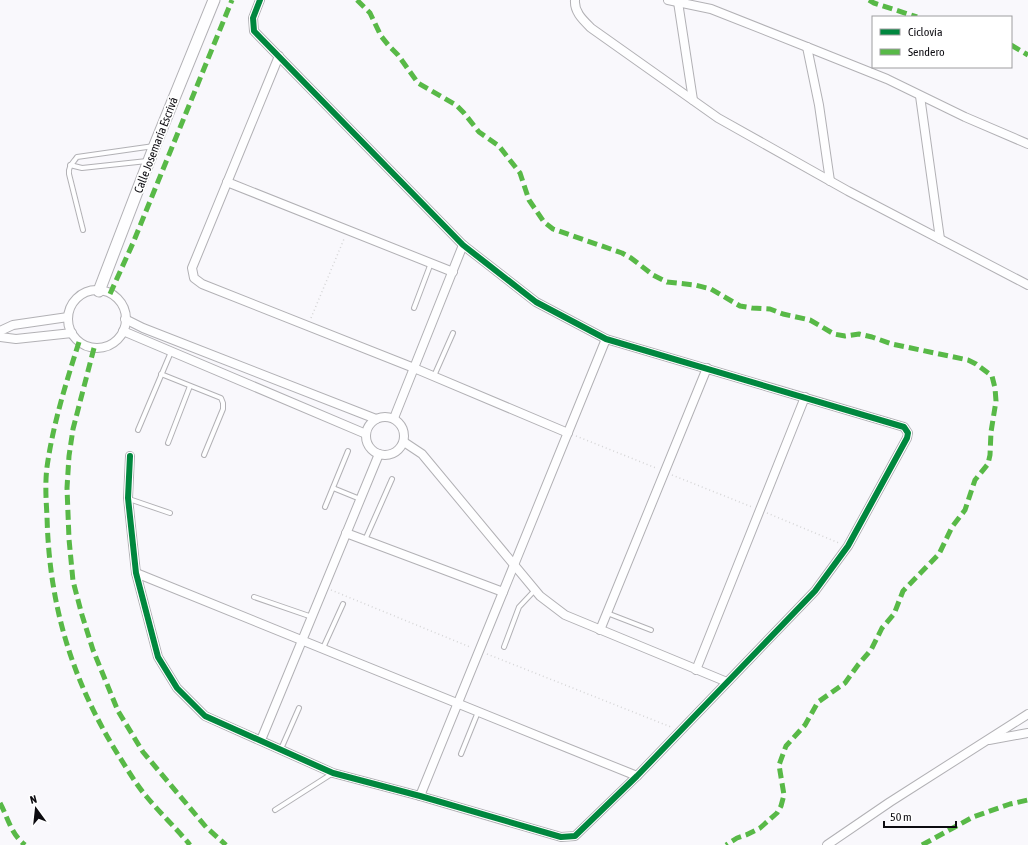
<svg xmlns="http://www.w3.org/2000/svg" width="1028" height="845" font-family="'Asap Condensed',sans-serif">
  <style>
    .lines { fill: none; stroke-linecap: round; stroke-linejoin: round }
    .lane-casing { stroke: #b2b1b5; stroke-width: 6 }
    .street-casing { stroke: #b2b1b5; stroke-width: 10 }
    .secondary-casing { stroke: #b2b1b5; stroke-width: 13 }
    .path { stroke: #d5d5d6; stroke-width: 1.5; stroke-dasharray: 1 3; stroke-linecap: butt }
    .lane { stroke: #fefeff; stroke-width: 4 }
    .street { stroke: #fefeff; stroke-width: 8 }
    .secondary { stroke: #fefeff; stroke-width: 11 }
    .quiet { stroke: #58b947; stroke-width: 5; stroke-dasharray: 10 5; stroke-linecap: butt }
    .cycleway-casing { stroke: #fff; stroke-width: 8 }
    .cycleway { stroke: #00873e; stroke-width: 6 }
    .labels { text-anchor: middle; dominant-baseline: central; stroke-width: 3.5; stroke-linejoin: round; paint-order: stroke }
    .street-label { font-size: 12px; fill: #0c0b10; stroke: #fff }
  </style>
  <rect width="100%" height="100%" fill="#f9f8fc"/>
  <g class="lines">
    <defs>
      <g id="lane">
        <polyline points="70,165 82,168 147,161"/>
        <path d="M83,230L69,174C68,166 73,163 77,157L154,146"/>
        <polyline points="414,308 431,263"/>
        <polyline points="161,374 221,398 223,403 223,409 204,455"/>
        <polyline points="434,376 453,333"/>
        <polyline points="138,430 171,352"/>
        <polyline points="168,443 190,386"/>
        <polyline points="333,488 360,499"/>
        <polyline points="129,499 170,513"/>
        <polyline points="325,507 348,451"/>
        <polyline points="365,540 392,479"/>
        <polyline points="254,597 312,617"/>
        <polyline points="607,613 651,630"/>
        <polyline points="504,647 519,607 535,590"/>
        <polyline points="323,648 343,604"/>
        <polyline points="281,749 299,708"/>
        <polyline points="461,754 478,712"/>
        <polyline points="275,810 333,773"/>
      </g>
      <g id="street">
        <path d="M575,0C574,12 583,20 591,28L718,118L848,191L1028,285"/>
        <polyline points="668,0 711,9 807,47 887,79 965,117 1028,144"/>
        <polyline points="678,2 693,100"/>
        <polyline points="807,47 819,105 830,181"/>
        <polyline points="279,56 192,268 194,278 202,284 414,368 568,433"/>
        <polyline points="920,96 940,239"/>
        <polyline points="227,182 453,272"/>
        <circle cx="97" cy="319" r="29"/>
        <polyline points="125,319 143,328 376,419"/>
        <polyline points="0,331 13,325 68,317"/>
        <polyline points="123,331 366,434"/>
        <polyline points="0,337 16,339 72,333"/>
        <circle cx="385" cy="436" r="19"/>
        <polyline points="394,418 463,245"/>
        <polyline points="404,442 422,454 540,596 565,615 727,682"/>
        <polyline points="130,456 128,498 136,573 158,657 177,688 205,716 333,773 420,796 561,837 575,836 637,776 815,591 848,546 907,438 908,433 904,427 606,339 536,302 463,245 254,31 253,18 260,0"/>
        <polyline points="346,533 503,592"/>
        <path d="M136,573C304,640 470,709 637,776"/>
        <polyline points="600,630 707,368"/>
        <polyline points="696,670 805,397"/>
        <polyline points="261,740 379,454"/>
        <polyline points="989,740 1028,733"/>
        <polyline points="420,796 606,339"/>
        <polyline points="827,845 890,802 1028,714"/>
      </g>
      <polyline id="secondary" points="99,291 155,145 214,0"/>
    </defs>
    <use href="#lane" class="lane-casing"/>
    <use href="#street" class="street-casing"/>
    <use href="#secondary" class="secondary-casing"/>
    <g class="path">
      <polyline points="311,318 344,239"/>
      <polyline points="576,436 656,468"/>
      <polyline points="672,475 752,507"/>
      <polyline points="767,513 839,543"/>
      <polyline points="331,590 470,647"/>
      <polyline points="487,654 671,727"/>
    </g>
    <use href="#lane" class="lane"/>
    <use href="#street" class="street"/>
    <use href="#secondary" class="secondary"/>
    <g class="quiet">
      <polyline points="357,0 370,13 381,36 389,46 398,55 418,83 456,105 464,113 479,132 499,146 520,173 529,200 544,222 553,229 622,253 631,258 653,275 667,282 695,285 711,289 740,306 752,308 770,309 783,314 810,320 834,334 845,336 859,334 872,337 892,344 968,360 976,364 992,376 995,388 996,401 991,432 990,455 988,464 975,480 965,510 952,527 939,554 903,591 894,614 882,628 871,650 858,665 845,683 818,702 805,725 786,746 779,765 784,795 781,806 777,813 760,828 746,835 737,838 726,845"/>
      <polyline points="869,0 874,3 917,17"/>
      <polyline points="1011,45 1028,55"/>
      <polyline points="110,294 133,243 232,0"/>
      <path d="M79,342C66,383 53,424 47,467C45,483 46,500 47,516C49,604 71,678 117,753C126,767 135,783 146,796C160,813 176,828 190,845"/>
      <polyline points="94,348 73,429 69,456 67,488 69,539 73,581 82,615 93,650 118,711 143,752 206,827 226,845"/>
      <path d="M0,803C8,818 11,834 25,845"/>
      <polyline points="922,845 973,817 1010,804 1028,800"/>
    </g>
    <defs>
      <polyline id="cycleway" points="130,456 128,498 136,573 158,657 177,688 205,716 333,773 420,796 561,837 575,836 637,776 815,591 848,546 907,438 908,433 904,427 606,339 536,302 463,245 254,31 253,18 260,0"/>
    </defs>
    <use href="#cycleway" class="cycleway-casing"/>
    <use href="#cycleway" class="cycleway"/>
  </g>
  <g class="labels">
    <g class="street-label">
      <text transform="translate(156 145) rotate(-69)">Calle Josemaría Escrivá</text>
    </g>
  </g>
  <rect x="872" y="16" width="140" height="52" fill="#ffffff" stroke="#9e9d9f"/>
  <rect x="880" y="29" width="20" height="6" fill="#00873e" stroke="#9e9d9f"/>
  <text x="908" y="36" font-size="12" fill="#0c0b10">Ciclovía</text>
  <rect x="880" y="49" width="20" height="6" fill="#58b947" stroke="#9e9d9f"/>
  <text x="908" y="56" font-size="12" fill="#0c0b10">Sendero</text>
  <g transform="translate(36 809) rotate(345)" stroke="#ffffff" stroke-width="3" paint-order="stroke">
  <path d="M0-3L7 15L0 10L-7 15Z" fill="#0c0b10"/>
  <text y="-6" font-size="11" font-weight="bold" text-anchor="middle" fill="#0c0b10">N</text>
  </g>
  <path d="M884 821v6h72v-6" fill="none" stroke="#0c0b10" stroke-width="2"/>
  <text x="890" y="821" font-size="12" fill="#0c0b10" stroke="#ffffff" stroke-width="3" paint-order="stroke">50 m</text>
</svg>
